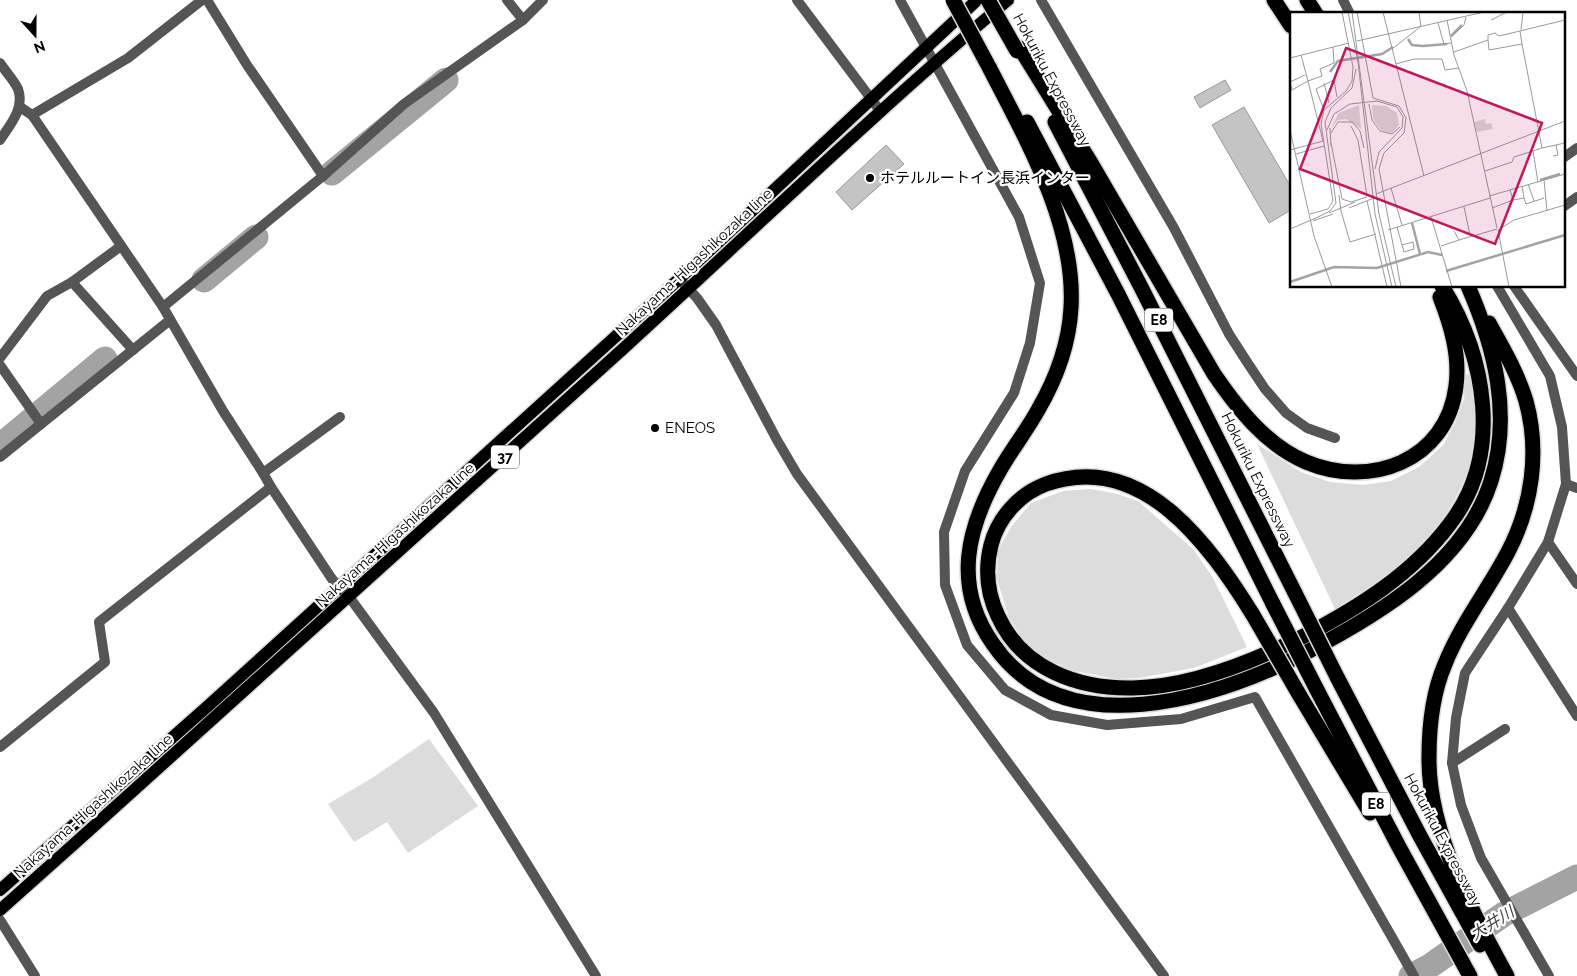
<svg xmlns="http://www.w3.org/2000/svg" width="1577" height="976" font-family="Raleway,'Noto Sans JP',sans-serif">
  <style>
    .green { fill: #dcdcdc }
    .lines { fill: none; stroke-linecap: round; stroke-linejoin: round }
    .river { stroke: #a3a3a3; stroke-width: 25 }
    .building { fill: #c4c4c4; stroke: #999 }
    .primary-casing { stroke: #dbdbdb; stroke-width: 15 }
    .motorway-casing { stroke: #dbdbdb; stroke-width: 18 }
    .minor { stroke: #555; stroke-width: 10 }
    .tertiary { stroke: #555; stroke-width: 10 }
    .primary { stroke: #000; stroke-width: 12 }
    .motorway { stroke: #000; stroke-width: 15 }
    .motorway-bridge-casing { stroke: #dbdbdb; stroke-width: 18; stroke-linecap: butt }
    .motorway-bridge { stroke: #000; stroke-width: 15 }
    .poi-dot { fill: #000; stroke: #fff; stroke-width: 2 }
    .labels { text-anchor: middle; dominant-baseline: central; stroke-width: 4.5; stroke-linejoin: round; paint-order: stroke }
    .shield { fill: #fff; stroke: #4c4c4c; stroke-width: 1 }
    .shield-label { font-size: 14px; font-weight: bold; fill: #000 }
    .street-label { font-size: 15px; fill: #000; stroke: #fff }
    .poi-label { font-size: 15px; fill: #000; stroke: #fff; text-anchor: start }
    .water-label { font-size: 16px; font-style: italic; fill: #444; stroke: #fff }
    .inset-river { fill: none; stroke: #a3a3a3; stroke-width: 2.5 }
    .inset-road { fill: none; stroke: #999; stroke-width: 1 }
    .view { fill: #c2185b; fill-opacity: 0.15; stroke: #c2185b; stroke-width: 2.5 }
    .inset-edge { fill: none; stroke: #000; stroke-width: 2.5 }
  </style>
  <rect width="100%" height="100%" fill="#fff"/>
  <g class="green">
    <path d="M1471,373C1475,391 1478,408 1477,427C1475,480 1437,537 1395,569C1376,583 1355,596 1335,609L1257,444L1301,472L1330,482L1363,485L1391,481L1419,467L1443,445L1456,421L1464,399L1465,375Z"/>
    <polygon points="1090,489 1114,493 1138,501 1194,550 1213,578 1247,647 1194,668 1139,678 1116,679 1070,670 1047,659 1026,644 1009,618 997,579 998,550 1011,527 1031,503 1063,491"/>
    <polygon points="429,739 478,806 408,853 387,822 354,842 328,804 372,778"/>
  </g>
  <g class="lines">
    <g class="river">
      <polyline points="332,173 446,80"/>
      <polyline points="204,280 256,237"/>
      <polyline points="0,446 105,359"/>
      <polyline points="1411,976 1430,966 1504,914 1577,877"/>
    </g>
  </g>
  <g class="building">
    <polygon points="1225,80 1231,90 1200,108 1194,97"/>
    <polygon points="1244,107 1291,187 1291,210 1269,223 1212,125"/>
    <polygon points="886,145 904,164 852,210 836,192"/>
  </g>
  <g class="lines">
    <defs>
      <g id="primary">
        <polyline points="0,890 208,706 679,279 977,0"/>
        <path d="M0,910C209,724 417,537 624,348C751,232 876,111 1008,0"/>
      </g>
      <g id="motorway">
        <polyline points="1274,0 1291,26"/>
        <polyline points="1307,0 1316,14"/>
        <path d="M1020,48L1091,163L1214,374C1238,409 1266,445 1306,462C1370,489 1447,461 1456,386C1460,355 1451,325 1440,297"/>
        <path d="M989,67C1026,139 1076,225 1071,308C1069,344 1056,379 1038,410C1027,430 1012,449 1000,470C967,527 952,586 993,644C1064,748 1217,698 1307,652C1380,614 1465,563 1491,481C1512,415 1495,348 1468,286"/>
        <polyline points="1027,122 1118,294 1273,604"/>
        <polyline points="1055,122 1142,289 1295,593"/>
        <path d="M1489,323C1503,348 1518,374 1526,401C1540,452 1532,506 1508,552C1488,590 1461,624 1445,664C1433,692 1429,727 1429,757C1428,832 1472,912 1507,976"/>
        <path d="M1253,615C1209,544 1142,450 1046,484C1019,494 998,518 991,545C985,569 987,593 998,616C1022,669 1078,689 1133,688C1191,687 1255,661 1306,635C1359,607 1412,574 1449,525C1504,455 1486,357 1442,286"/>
        <polyline points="1337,677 1420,836 1480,945"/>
        <polyline points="1316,688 1399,847 1470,976"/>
        <polyline points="1300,696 1370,813"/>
      </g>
    </defs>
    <use href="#primary" class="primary-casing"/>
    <use href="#motorway" class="motorway-casing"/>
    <g class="minor">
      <polyline points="207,0 247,65 323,176"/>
      <polyline points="507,0 523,20"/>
      <polyline points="797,0 881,112"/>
      <polyline points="900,0 1019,217 1040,283 1030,343 1014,393 965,471 944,532 945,585 967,645 1005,690 1051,715 1107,725 1181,719 1255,697 1414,976"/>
      <polyline points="1041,0 1174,228 1229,334 1247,362 1265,389 1286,413 1307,428 1335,438"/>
      <polyline points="1343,0 1350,14"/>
      <polyline points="20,107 32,115 128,58 202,0"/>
      <polyline points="32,115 163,307 223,411 263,473 271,487 332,579 344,592"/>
      <polyline points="1563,158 1577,148"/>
      <polyline points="1563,207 1577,197"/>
      <polyline points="72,282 133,350"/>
      <polyline points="683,283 697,298 716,325 777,440 797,474 1164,976"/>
      <polyline points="1497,286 1550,376 1562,427 1566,484 1548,542 1508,608 1465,673 1456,718 1452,763 1461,805 1481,858 1549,976"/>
      <polyline points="1514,286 1577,376"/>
      <polyline points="163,307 323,176 404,104 523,20 543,0"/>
      <polyline points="0,358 47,296 72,282 121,246"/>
      <polyline points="0,365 41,424"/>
      <polyline points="0,457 170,320"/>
      <polyline points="263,473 340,417"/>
      <polyline points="1566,484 1577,488"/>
      <polyline points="1548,542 1577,584"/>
      <polyline points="1508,608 1577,716"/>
      <polyline points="0,747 105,662 99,622 271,487"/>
      <polyline points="1452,763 1505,729"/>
      <polyline points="0,920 35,976"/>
    </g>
    <g class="tertiary">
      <path d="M0,63C5,71 14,80 18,89C25,108 10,125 0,140"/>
      <polyline points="350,598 434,713 596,976"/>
    </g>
    <use href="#primary" class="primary"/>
    <use href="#motorway" class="motorway"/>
    <defs>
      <g id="motorway-bridge">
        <polyline points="953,0 989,67"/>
        <polyline points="988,0 1017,51"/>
        <polyline points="1295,593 1337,677"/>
        <polyline points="1273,604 1316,688"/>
        <polyline points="1253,615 1300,696"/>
      </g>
    </defs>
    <use href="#motorway-bridge" class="motorway-bridge-casing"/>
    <use href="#motorway-bridge" class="motorway-bridge"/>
  </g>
  <g class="poi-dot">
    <circle cx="870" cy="178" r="5"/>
    <circle cx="655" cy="428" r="5"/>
  </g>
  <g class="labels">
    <g class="shield">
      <rect x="1145" y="308.5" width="28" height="23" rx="4"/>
      <rect x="491" y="445.5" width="28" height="23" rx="4"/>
      <rect x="1362" y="792.5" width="28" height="23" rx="4"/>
    </g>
    <g class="shield-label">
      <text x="1159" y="320">E8</text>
      <text x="505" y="457">37</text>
      <text x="1376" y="804">E8</text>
    </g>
    <g class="street-label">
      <text transform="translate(1052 80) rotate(62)">Hokuriku Expressway</text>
      <text transform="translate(694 262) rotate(-43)">Nakayama-Higashikozaka line</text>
      <text transform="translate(1258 480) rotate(64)">Hokuriku Expressway</text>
      <text transform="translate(395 535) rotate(-42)">Nakayama-Higashikozaka line</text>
      <text transform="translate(93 806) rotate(-42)">Nakayama-Higashikozaka line</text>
      <text transform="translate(1443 840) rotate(62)">Hokuriku Expressway</text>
    </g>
    <g class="poi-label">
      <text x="880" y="178">ホテルルートイン長浜インター</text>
      <text x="665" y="428">ENEOS</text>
    </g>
    <g class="water-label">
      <text transform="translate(1492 923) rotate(-32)">大井川</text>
    </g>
  </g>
  <g transform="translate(1290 12)">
    <rect width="275" height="275" fill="#fff"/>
    <path d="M69,93L71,117L56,107L48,108L41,116L49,101ZM82,93L96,94L107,101L109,113L102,121L91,118L83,107ZM195,107L196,112L201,111L203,117L187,120L184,110Z" fill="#dcdcdc"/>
    <path class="inset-river" d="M161,24L172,13M118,27L122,33L133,34L157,32M40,60L48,49L92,42L103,35M250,168L270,162M122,211L130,242M156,259L275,223M0,270L44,255L87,256L138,240L152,243"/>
    <path class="inset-road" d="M58,0L68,50L85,202L102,275M62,0L89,202L106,275M67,0L83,86L109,94L116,106L114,121L94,141L89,157L111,275M93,0L134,164M129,0L131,15M157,8L164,43L177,79L207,216M201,8L217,0M148,11L154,32L161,31M231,18L233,0M230,19L275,8M160,26L174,13L176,5M67,29L194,0M232,32L252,136L243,139L248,170M102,37L130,15M164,40L198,28V23L205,21L209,24L230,19L232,32L199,38L198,28M0,46L59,31M106,52L124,47H152L155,58L169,56M34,71L39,91M2,78L0,70L15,63M0,79L18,69L11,43M79,92L82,108L90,119L102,122L110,115M34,98L26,77L44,68L47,85M61,114L68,128L77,184M40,116L41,134M0,118L24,224L42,275M37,118L44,102L60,92L87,89L107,95L113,105L112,116L89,140L85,157M41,121L48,110H62L70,119L74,136M41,131L52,187L61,190L77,185M252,136L275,131M0,138L33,129L18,69L32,64L30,57L44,51L43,35M6,142L34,134M263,144L268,143L266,133M195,159L222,150L224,145L243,139M254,168L257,199M238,172L244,189M101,176L112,213M220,178L223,188L234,186L232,174M86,182L275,109M49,183L51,199M199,184L275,162M234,186L236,192L254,186M77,189L97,275M174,195L180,223M59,196L84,186M202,196L223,188M51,199L60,230L86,222M39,201L65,190M20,202L38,197L43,189L31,112L34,98L56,79L62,69L63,55L52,0M141,205L162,275M24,207L40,199L46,191L35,110L41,96L62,76L66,57M23,209L43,202M107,215L114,240L124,237L123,230L112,233M0,217L26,206M98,218L200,186M208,218L224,208L275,193M208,218L219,275M169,228L207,217M151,234L169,228L164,219"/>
    <path class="view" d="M56,36L252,111L205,232L10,157Z"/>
    <rect width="275" height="275" class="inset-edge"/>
  </g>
  <g transform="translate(35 35) rotate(159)" stroke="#ffffff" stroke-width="4" paint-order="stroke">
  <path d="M0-4L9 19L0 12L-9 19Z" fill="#000000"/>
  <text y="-8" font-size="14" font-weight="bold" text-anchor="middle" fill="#000000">N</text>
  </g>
</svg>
